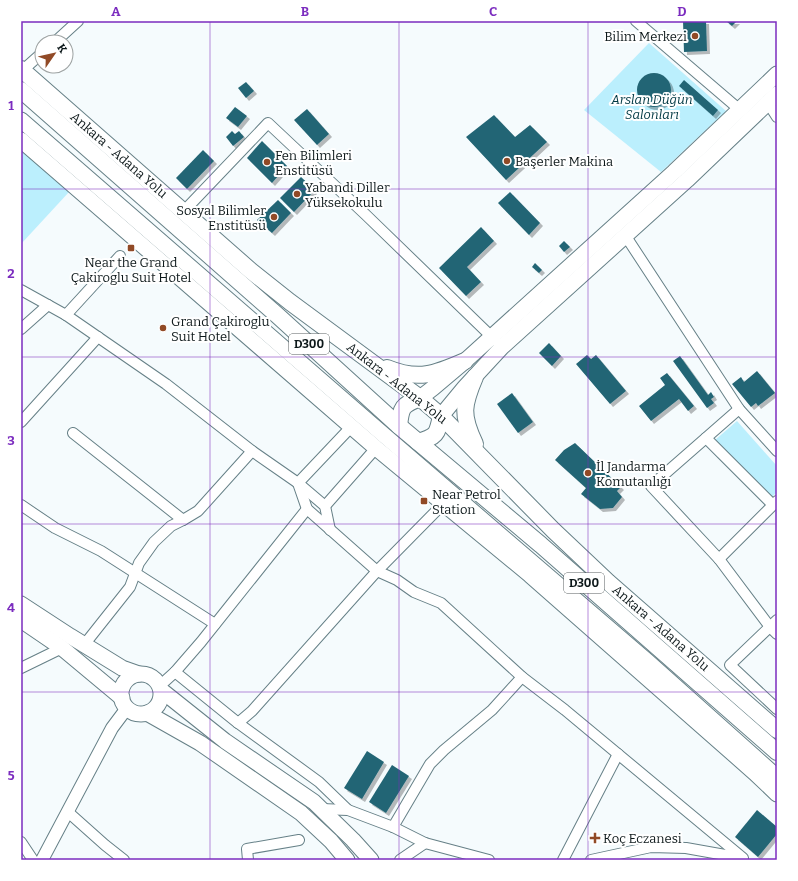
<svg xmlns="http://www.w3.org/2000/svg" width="798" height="881" font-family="Bitter,serif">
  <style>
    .green { fill: #bbeffd }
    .building { fill: #246574; filter: url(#shadow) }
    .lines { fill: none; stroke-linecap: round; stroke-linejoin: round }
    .minor-casing { stroke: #668087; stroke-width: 12 }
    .tertiary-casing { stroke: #668087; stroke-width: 14 }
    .primary-casing { stroke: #668087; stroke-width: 17 }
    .trunk-casing { stroke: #668087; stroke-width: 18 }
    .minor { stroke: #fff; stroke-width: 10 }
    .tertiary { stroke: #fff; stroke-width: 12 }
    .primary { stroke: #fff; stroke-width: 15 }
    .trunk { stroke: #fff; stroke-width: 16 }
    .grid { fill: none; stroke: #7b2cbf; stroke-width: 1; stroke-opacity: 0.55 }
    .poi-dot { fill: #914a26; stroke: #fff; stroke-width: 1.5 }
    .labels { text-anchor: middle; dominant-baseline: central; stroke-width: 4; stroke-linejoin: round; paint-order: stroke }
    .shield { fill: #fff; stroke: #565d5f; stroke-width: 1 }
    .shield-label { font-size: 12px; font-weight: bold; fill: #0d181a }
    .poi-label { font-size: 13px; fill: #0d181a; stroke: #fff; text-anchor: start }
    .park-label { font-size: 13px; font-style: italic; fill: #003944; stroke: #fff }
    .street-label { font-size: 13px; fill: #0d181a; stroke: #fff }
    .neatline { fill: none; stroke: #7b2cbf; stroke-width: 1.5 }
    .grid-label { font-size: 13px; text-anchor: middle; font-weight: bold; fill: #7b2cbf }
  </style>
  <defs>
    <filter id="shadow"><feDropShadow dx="3" dy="3" stdDeviation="0" flood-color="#0004"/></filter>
  </defs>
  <rect width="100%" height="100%" fill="#f5fbfd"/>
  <g class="green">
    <polygon points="649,43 726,111 661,172 584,110"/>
    <polygon points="21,150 69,192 21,244"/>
    <polygon points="737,421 777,466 777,492 772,497 715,440"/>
  </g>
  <g class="building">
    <polygon points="683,21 706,21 707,51 684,52"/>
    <polygon points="726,21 737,21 732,26"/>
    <circle cx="654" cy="90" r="17"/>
    <polygon points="684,80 718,110 713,116 679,86"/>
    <polygon points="246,82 254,91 246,98 238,88"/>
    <polygon points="235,107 247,116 238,127 226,118"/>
    <polygon points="307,109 329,134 317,145 294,120"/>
    <polygon points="494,115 515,137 530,125 547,142 506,180 466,137"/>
    <polygon points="232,131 235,134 239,131 244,137 233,146 226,137"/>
    <polygon points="262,141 287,166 272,183 247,158"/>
    <polygon points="203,150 214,161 187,189 176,178"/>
    <polygon points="301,177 315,190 294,212 280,198"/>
    <polygon points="510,192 540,223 529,235 498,203"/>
    <polygon points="278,200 291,213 272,233 257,220"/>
    <polygon points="481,227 494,241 467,267 481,282 466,296 439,268"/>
    <polygon points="564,241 570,247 564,252 559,246"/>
    <polygon points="535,263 542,270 539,273 532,267"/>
    <polygon points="549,343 561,356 552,366 539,353"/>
    <polygon points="587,355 591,359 596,355 626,391 610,404 576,364"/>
    <polygon points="680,356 708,395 711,392 714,397 711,399 714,403 707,408 673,361"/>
    <polygon points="757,371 775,393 758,406 756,403 751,407 732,384 741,377 744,382"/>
    <polygon points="667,373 694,406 688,411 679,399 651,421 639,406 665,385 660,378"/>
    <polygon points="512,393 533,422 518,433 497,404"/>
    <polygon points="575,443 621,487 617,491 622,497 613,508 600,509 581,494 586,488 555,460 564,450"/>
    <polygon points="367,751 384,762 362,799 344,788"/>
    <polygon points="392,765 409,776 386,813 369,802"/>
    <polygon points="757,810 777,827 777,834 758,857 735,837"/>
  </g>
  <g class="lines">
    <defs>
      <g id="minor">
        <polyline points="636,21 740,110"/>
        <polyline points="55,42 78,21"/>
        <polyline points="23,70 42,53"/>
        <polyline points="768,103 777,117"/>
        <polyline points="184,211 268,123 366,215 496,341"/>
        <polyline points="625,235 739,409 777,451"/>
        <polyline points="21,290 66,315 166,384 252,451 298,483 325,506 330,530"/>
        <polyline points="66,315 120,256"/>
        <polyline points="21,329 48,305"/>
        <polyline points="739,409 651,486 719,559 770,627 777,634"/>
        <polyline points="21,422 98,337"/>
        <polyline points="352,426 298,483 307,509 377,571 397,580 414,592 441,603 522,677 565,710 743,858"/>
        <polyline points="73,433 183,520 198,511 252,451"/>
        <polyline points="706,438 773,505"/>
        <polyline points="21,505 55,528 101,551 215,624"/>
        <polyline points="325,506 376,448"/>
        <polyline points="719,559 777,501"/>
        <polyline points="777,620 730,665 777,709"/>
        <polyline points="84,645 130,587 139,563 154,542 171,526 183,520"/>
        <polyline points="21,668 62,648"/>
        <polyline points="175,672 238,723 319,782 348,810"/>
        <polyline points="158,684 164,682 175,672 201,642 307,509"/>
        <polyline points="238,723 252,711 377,571 444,503"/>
        <polyline points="321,809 348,810 393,827 425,843 489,860"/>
        <polyline points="68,812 105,845 124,860"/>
        <polyline points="393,827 430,764 444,750 492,710 522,677"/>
        <polyline points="21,842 33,860"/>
        <polyline points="248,860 247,849 299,840"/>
        <polyline points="400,860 425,843"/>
        <polyline points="563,860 618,754"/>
        <polyline points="591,860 651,847 686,848 742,858"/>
      </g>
      <polyline id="tertiary" points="42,860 112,728 127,708"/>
      <g id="primary">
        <polyline points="21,120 385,436 647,661 777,777"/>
        <polyline points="21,140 376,448 530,575 755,773 777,794"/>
        <polyline points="420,398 433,388 465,361 674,172 777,74"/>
        <polyline points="441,416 465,387 502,347 687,180 777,94"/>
        <polyline points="21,604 70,636 122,668 139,674"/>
        <polyline points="21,620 62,648 122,698"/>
        <circle cx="141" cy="694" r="20"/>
        <polyline points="161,690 225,741 314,802 353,840 371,860"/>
        <polyline points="147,713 200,743 301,813 331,841 347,860"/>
      </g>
      <g id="trunk">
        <polyline points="21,69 251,271 290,302 420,398 441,416 553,530 608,582 777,730"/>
        <polyline points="21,90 277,315 399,426 541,545 777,752"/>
        <path d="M387,368C419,381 435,374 465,361"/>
        <path d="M475,377C463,405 461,415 475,444"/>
        <path d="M399,426C401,407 402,405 420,398"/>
        <path d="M418,442C437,436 437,435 441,416"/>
      </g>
    </defs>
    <use href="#minor" class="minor-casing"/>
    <use href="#tertiary" class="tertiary-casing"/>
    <use href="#primary" class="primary-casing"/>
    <use href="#trunk" class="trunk-casing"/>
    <use href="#minor" class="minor"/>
    <use href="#tertiary" class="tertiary"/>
    <use href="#primary" class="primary"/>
    <use href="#trunk" class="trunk"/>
  </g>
  <path class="grid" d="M210,21V860M399,21V860M588,21V860M21,189H777M21,357H777M21,524H777M21,692H777"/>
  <g class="poi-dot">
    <circle cx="695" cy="36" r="4"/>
    <circle cx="507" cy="161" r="4"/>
    <circle cx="267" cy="162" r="4"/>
    <circle cx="297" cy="194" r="4"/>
    <circle cx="274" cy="217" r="4"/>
    <rect x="127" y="244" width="8" height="8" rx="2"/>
    <circle cx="163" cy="328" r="4"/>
    <circle cx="588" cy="473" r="4"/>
    <rect x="420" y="497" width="8" height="8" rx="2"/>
    <path d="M593 832h4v4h4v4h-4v4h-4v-4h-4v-4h4z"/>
  </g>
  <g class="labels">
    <g class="shield">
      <rect x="289" y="334" width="40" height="20" rx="3"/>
      <rect x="564" y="573" width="40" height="20" rx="3"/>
    </g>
    <g class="shield-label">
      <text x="309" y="344">D300</text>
      <text x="584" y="583">D300</text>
    </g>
    <g class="poi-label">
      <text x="687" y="36" text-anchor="end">Bilim Merkezi</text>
      <text x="275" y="155">Fen Bilimleri<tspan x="275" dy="15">Enstitüsü</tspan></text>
      <text x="515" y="161">Başerler Makina</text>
      <text x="305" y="187">Yabandi Diller<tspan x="305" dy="15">Yüksekokulu</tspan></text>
      <text x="266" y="210" text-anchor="end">Sosyal Bilimler<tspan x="266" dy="15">Enstitüsü</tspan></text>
      <text x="131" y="262" text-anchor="middle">Near the Grand<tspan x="131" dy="15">Çakiroglu Suit Hotel</tspan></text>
      <text x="171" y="321">Grand Çakiroglu<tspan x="171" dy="15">Suit Hotel</tspan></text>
      <text x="596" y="466">İl Jandarma<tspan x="596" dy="15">Komutanlığı</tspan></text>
      <text x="432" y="494">Near Petrol<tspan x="432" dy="15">Station</tspan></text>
      <text x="603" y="838">Koç Eczanesi</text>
    </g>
    <g class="park-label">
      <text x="652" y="99">Arslan Düğün<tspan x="652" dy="15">Salonları</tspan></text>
    </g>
    <g class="street-label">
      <text transform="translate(119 155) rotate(41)">Ankara - Adana Yolu</text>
      <text transform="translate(397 383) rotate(38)">Ankara - Adana Yolu</text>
      <text transform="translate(661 628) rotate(41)">Ankara - Adana Yolu</text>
    </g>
  </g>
  <rect width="798" height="881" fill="none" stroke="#ffffff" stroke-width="44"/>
  <g transform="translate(54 54) rotate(56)"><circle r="19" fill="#ffffff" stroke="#9ea3a3"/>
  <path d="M0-3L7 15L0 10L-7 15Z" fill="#914a26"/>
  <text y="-6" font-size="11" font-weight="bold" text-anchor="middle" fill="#0d181a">K</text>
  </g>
  <rect x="22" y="22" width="754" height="837" class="neatline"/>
  <g class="grid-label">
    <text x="116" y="16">A</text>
    <text x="305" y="16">B</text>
    <text x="493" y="16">C</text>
    <text x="682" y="16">D</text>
    <text x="11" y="110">1</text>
    <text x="11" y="278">2</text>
    <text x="11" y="445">3</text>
    <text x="11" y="612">4</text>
    <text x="11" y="780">5</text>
  </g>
</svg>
